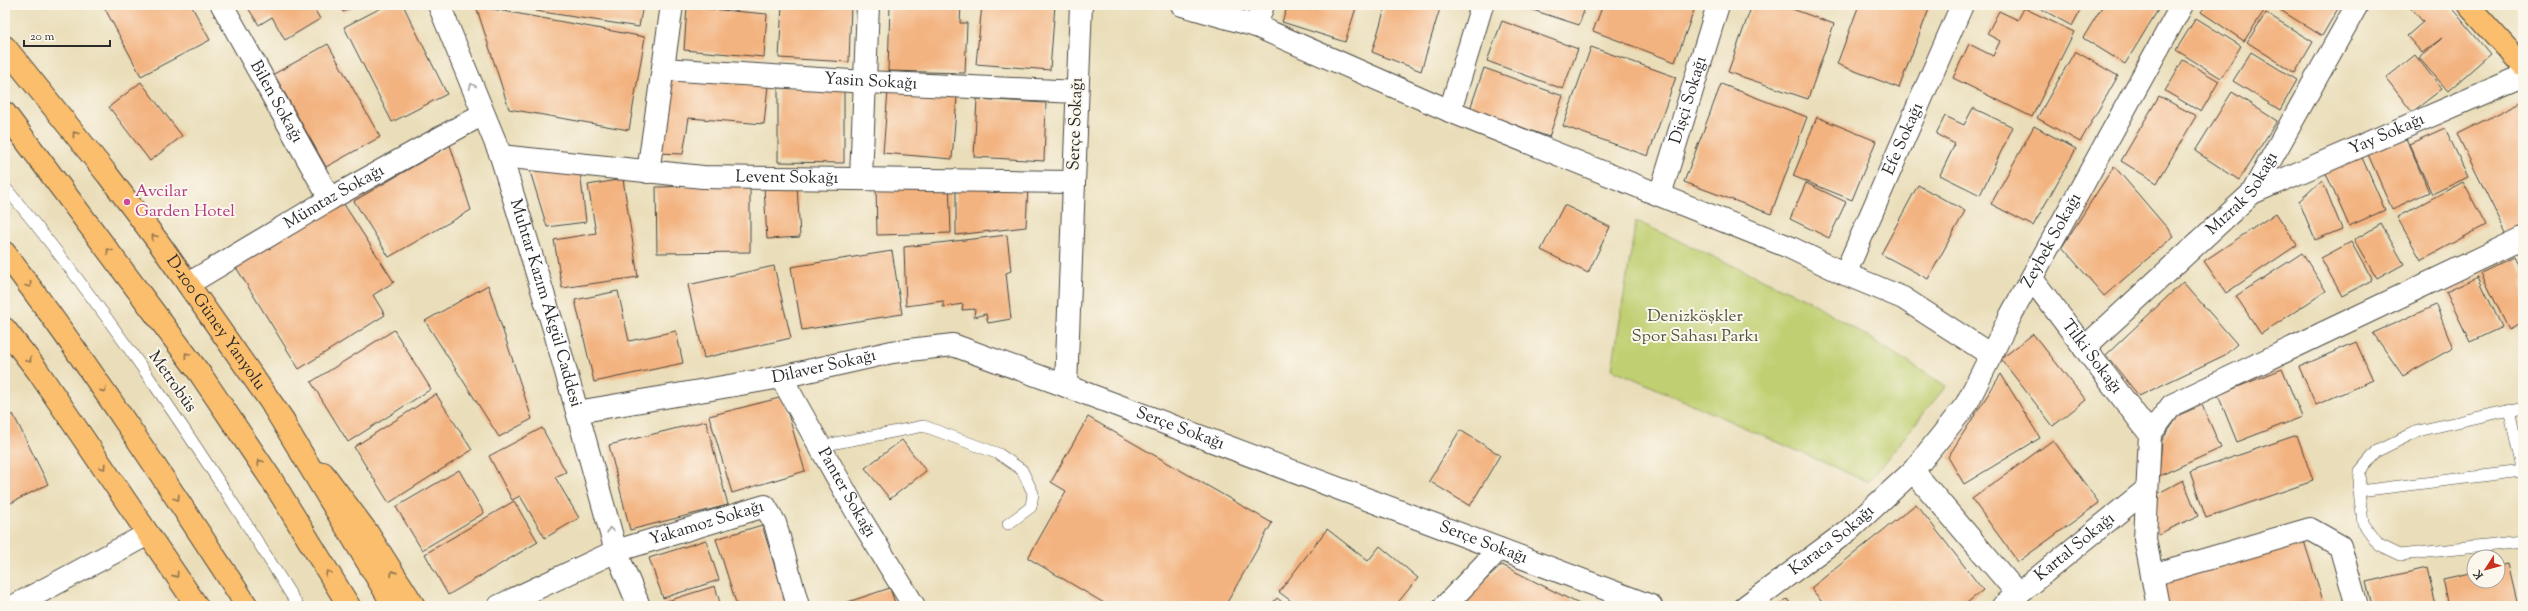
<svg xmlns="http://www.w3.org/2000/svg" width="2528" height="611" font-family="'Sorts Mill Goudy',serif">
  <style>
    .green { fill: #c0cf71; stroke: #767d4e }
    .building { fill: #f3b380 }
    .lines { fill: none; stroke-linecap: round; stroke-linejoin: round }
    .service-casing { stroke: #484640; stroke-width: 12 }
    .minor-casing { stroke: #484640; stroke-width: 24 }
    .tertiary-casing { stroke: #484640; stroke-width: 24 }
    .primary-casing { stroke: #484640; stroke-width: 24 }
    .trunk-casing { stroke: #484640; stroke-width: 24 }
    .service { stroke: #fff; stroke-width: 11 }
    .minor { stroke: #fff; stroke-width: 22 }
    .tertiary { stroke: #fff; stroke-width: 22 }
    .primary { stroke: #fabe6d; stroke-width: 22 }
    .trunk { stroke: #fabe6d; stroke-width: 22 }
    .oneway { stroke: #a0a0a0 }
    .oneway2 { stroke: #92744c }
    .hotel-dot { fill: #d1479c; stroke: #fbf7ec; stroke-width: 1.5 }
    .labels { text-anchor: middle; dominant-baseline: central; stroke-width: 4; stroke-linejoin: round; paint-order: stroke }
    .street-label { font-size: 17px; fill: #2b2b2b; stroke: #fbf7ec }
    .hotel-label { font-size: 17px; fill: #b23c85; stroke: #fbf7ec; text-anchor: start }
    .park-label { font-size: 17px; fill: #50543c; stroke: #fbf7ec }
  </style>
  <rect width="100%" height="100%" fill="#fbf7ec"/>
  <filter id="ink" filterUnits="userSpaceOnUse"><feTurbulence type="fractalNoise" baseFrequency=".025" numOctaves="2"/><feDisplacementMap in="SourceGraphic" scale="8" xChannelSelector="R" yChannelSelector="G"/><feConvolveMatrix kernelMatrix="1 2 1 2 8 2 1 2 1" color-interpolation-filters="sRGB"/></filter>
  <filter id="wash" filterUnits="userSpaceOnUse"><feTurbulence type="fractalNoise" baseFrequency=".012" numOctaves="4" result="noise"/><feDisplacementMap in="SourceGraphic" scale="16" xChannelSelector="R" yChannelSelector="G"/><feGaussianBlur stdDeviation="0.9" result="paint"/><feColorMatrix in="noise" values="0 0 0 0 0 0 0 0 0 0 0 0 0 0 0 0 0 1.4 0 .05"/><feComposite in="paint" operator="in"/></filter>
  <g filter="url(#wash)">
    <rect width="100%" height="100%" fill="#eadeba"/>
    <polygon class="green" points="1636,221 1810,301 1946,386 1868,482 1612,369"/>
    <g id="blocks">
      <g class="building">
        <polygon points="103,5 191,5 210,40 141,76"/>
        <polygon points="246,5 312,5 320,19 285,40 272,17 259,25"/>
        <polygon points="339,5 358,5 343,12"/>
        <polygon points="387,5 403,5 447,94 392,122 344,27"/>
        <polygon points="537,5 643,5 639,27 536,11"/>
        <polygon points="782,5 851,5 849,62 779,58"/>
        <polygon points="890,5 961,5 960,23 967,23 965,73 888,71"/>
        <polygon points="982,5 1055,5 1050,70 976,64"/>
        <polygon points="1288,5 1357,5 1345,42 1282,22"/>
        <polygon points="1386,5 1441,5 1421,71 1372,52"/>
        <polygon points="1517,5 1586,5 1579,25"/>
        <polygon points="1603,5 1696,5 1675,62 1593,31"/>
        <polygon points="1752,5 1781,5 1834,24 1808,99 1728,72"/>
        <polygon points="1859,5 1919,5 1929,9 1899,88 1837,64"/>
        <polygon points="2034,5 2083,5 2072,26"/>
        <polygon points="2103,5 2161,5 2125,64 2083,38"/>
        <polygon points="2206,5 2268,5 2244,41 2201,12"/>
        <polygon points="2278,5 2340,5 2322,36 2277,8"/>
        <polygon points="2409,5 2449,5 2490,54 2448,91 2419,58 2442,38 2422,53 2407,36 2423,22"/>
        <polygon points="476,6 645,37 629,130 509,109"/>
        <polygon points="687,7 767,14 764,57 684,50"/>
        <polygon points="2024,8 2074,32 2032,117 1953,78 1969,44 1993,56 2000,41 1987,34 1999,11 2018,20"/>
        <polygon points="2266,13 2313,42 2295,73 2247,42"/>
        <polygon points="2196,18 2241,46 2221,78 2176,50"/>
        <polygon points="1502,21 1578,49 1563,89 1487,61"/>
        <polygon points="328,44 380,137 326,167 274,74"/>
        <polygon points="1591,47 1676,77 1648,156 1563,126"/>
        <polygon points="2075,51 2118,76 2080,142 2037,118"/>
        <polygon points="2251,52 2297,80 2280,110 2233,81"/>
        <polygon points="2415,55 2442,89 2412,112 2386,78"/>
        <polygon points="2183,60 2219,81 2201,112 2165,91"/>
        <polygon points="1484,68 1563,96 1549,137 1470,109"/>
        <polygon points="669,80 768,85 764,124 689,118 683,154 658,153"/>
        <polygon points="141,82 182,136 150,161 109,107"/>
        <polygon points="1721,84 1807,117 1771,214 1684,182"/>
        <polygon points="844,87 844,163 778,162 778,88"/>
        <polygon points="888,91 957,97 952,159 883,153"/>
        <polygon points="2232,92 2277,121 2239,180 2195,151"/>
        <polygon points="2159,96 2196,116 2157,183 2121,161"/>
        <polygon points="977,99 1046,103 1044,161 974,157"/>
        <polygon points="2523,101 2523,229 2508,237 2457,134"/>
        <polygon points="1973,108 2013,127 1980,195 1940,175 1955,144 1936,134 1945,116 1964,125"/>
        <polygon points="1817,117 1876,141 1852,200 1793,176"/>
        <polygon points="2034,126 2076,149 2033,226 1991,204"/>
        <polygon points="2445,128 2468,177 2432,194 2409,144"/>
        <polygon points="2405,136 2429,192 2392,209 2367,152"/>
        <polygon points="450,145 471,210 389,257 354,201"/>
        <polygon points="2360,153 2385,210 2349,226 2324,169"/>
        <polygon points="2114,166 2174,236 2104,296 2062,247"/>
        <polygon points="529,168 580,171 586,222 547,227"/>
        <polygon points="623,179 638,277 562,288 554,240 596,233 588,185"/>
        <polygon points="2322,180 2342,229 2315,240 2299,201"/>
        <polygon points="949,182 951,233 877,235 876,185"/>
        <polygon points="2463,182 2486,225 2421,260 2397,217"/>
        <polygon points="1806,183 1846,202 1829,238 1790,219"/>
        <polygon points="750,185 750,252 657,253 656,187"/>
        <polygon points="797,185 800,237 767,239 764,187"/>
        <polygon points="1918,185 1965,211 1928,279 1881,254"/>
        <polygon points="956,186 1028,186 1026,227 956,235"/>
        <polygon points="340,198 394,282 373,295 385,315 299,369 234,264"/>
        <polygon points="1564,205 1610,227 1588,273 1541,250"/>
        <polygon points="2276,213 2297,245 2226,293 2204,261"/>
        <polygon points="2381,224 2404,264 2377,279 2354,240"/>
        <polygon points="1007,235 1011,271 1006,273 1011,319 988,323 986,314 974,317 975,309 962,310 963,304 943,307 943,301 906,306 904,247"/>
        <polygon points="2351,242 2372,280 2342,296 2321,258"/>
        <polygon points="892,251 902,314 802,330 791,267"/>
        <polygon points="2302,253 2326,291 2261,334 2236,296"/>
        <polygon points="2514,257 2523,275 2523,323 2509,330 2481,273"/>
        <polygon points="774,266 791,338 704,358 688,285"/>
        <polygon points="2478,277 2502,327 2470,342 2446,292"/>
        <polygon points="2183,282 2237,344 2225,355 2139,396 2106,355"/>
        <polygon points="488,285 532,419 499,437 425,321"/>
        <polygon points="618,291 629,341 676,331 683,363 594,382 575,300"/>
        <polygon points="2436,305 2453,348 2403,376 2373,333"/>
        <polygon points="394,330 431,389 348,442 311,382"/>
        <polygon points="2033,334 2086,400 2053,426 2001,359"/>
        <polygon points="2356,342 2373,380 2316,405 2299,367"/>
        <polygon points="2282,369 2302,417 2237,442 2218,395"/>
        <polygon points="2001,374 2040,438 1964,484 1948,457"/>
        <polygon points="436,394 472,450 389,503 354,447"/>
        <polygon points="783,397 805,471 732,493 709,416"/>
        <polygon points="2202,405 2221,448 2159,476 2162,440 2179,415"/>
        <polygon points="13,414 48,484 5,506 5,418"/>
        <polygon points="1088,417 1272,523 1225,606 1109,606 1028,558 1066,491 1051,482"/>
        <polygon points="706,421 728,505 630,530 609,445"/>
        <polygon points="542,428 566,472 555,477 579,518 545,538 520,496 512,500 489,456"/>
        <polygon points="1460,430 1500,455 1470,506 1429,481"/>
        <polygon points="2297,435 2313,481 2206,518 2190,472"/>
        <polygon points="902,440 926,471 890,499 865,468"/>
        <polygon points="2053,440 2099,503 2018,562 1972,499"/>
        <polygon points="459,470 484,513 422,550 396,507"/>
        <polygon points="2183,480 2198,516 2156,535 2155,495"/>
        <polygon points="514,501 538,542 448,595 425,554"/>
        <polygon points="1916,504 1983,590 1963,606 1825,606 1811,588"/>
        <polygon points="762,525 787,606 737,606 716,539"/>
        <polygon points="1327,529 1368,561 1380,546 1418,578 1395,606 1298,606 1279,592"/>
        <polygon points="2303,538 2324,604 2169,606 2161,582"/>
        <polygon points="706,540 719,580 663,598 649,558"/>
        <polygon points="2508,564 2518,606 2449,606 2443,579 2474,572 2474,581 2498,581 2498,566"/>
        <polygon points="1502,565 1583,606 1457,606"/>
        <polygon points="2427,568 2436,606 2372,606 2366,582"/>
        <polygon points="715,586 721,606 665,606 664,602"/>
        <polygon points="890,588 896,606 836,606"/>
        <polygon points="1277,598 1287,606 1270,606"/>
        <polygon points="1787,599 1792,606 1778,606"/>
      </g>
    </g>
  </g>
  <g filter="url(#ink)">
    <use href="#blocks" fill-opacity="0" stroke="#484640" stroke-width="1"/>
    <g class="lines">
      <defs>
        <g id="service">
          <path d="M5,187C114,318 208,461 298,606"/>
          <polyline points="2523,407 2418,431 2377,451 2360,471 2359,491 2363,523 2379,545 2400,555 2523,542"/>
          <polyline points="2509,409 2523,473"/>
          <polyline points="820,446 924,426 999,454 1022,470 1033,493 1031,507 1008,524"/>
          <polyline points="2359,491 2523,471"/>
        </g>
        <g id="minor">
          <path id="s1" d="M222,5L330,199"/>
          <path id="s2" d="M1081,5L1066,386L1651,606"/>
          <polyline points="1182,5 1256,26 1450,111 1789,247 1845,274 1903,298 1991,355"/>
          <polyline points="1256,26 1263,5"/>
          <path id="s3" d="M663,69L866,82L1077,92"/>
          <polyline points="1450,111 1482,5"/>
          <path id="s4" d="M501,156L703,177L1074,182"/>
          <polyline points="648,172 672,5"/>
          <polyline points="861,178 868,5"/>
          <path id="s5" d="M2252,193L2523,76"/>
          <path id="s6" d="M1660,195L1718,5"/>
          <path id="s7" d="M1845,274L1962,5"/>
          <path id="s8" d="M2032,279L2150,434"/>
          <path id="s9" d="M188,284L330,199L483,114"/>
          <path id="s10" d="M2084,348L2252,193L2357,5"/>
          <path id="s11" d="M781,377L860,518L914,606"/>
          <path id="s12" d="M577,412L781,377L892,352L953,345L1066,386"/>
          <polyline points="1913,471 2018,594"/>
          <polyline points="2152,575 2310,529 2340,546 2357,606"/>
          <polyline points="14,606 148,534"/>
          <path id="s13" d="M499,606L616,551L765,506L775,523L798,606"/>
          <polyline points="1445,606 1499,549"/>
          <path id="s14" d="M1746,606L1849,530L1913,471L1966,405L2011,315L2182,5"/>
          <path id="s15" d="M2003,606L2147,489"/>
          <polyline points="2158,606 2145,539 2150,434 2172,405 2523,238"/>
        </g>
        <g id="tertiary">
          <path id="s16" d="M439,5L501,156L554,329L616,551L639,606"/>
        </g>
        <g id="primary">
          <polyline points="2468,5 2523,66"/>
          <path id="s17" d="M5,47L107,174L159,243L284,421"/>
          <polyline points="5,329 37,370 197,606"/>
          <polyline points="323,473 367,532 414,606"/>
        </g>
        <g id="trunk">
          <polyline points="5,113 201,375 273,482 349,606"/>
          <path d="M5,253C91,367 169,486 247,606"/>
          <polyline points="273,406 394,606"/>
        </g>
      </defs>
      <use href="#service" class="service-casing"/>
      <use href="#minor" class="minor-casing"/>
      <use href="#tertiary" class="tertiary-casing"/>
      <use href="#primary" class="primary-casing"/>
      <use href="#trunk" class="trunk-casing"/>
      <use href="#service" class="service"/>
      <use href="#minor" class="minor"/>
      <use href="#tertiary" class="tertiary"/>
      <use href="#primary" class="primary"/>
      <use href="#trunk" class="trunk"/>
    </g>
    <defs><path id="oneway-chevron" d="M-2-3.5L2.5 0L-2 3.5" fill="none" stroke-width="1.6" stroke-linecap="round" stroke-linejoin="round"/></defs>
    <g class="oneway">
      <use href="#oneway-chevron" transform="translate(472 86) rotate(-112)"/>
      <use href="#oneway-chevron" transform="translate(610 530) rotate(-105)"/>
    </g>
    <g class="oneway2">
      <use href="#oneway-chevron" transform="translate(75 134) rotate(-128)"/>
      <use href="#oneway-chevron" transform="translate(154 237) rotate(-127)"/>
      <use href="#oneway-chevron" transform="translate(109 251) rotate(-127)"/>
      <use href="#oneway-chevron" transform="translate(29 285) rotate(53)"/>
      <use href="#oneway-chevron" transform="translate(187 355) rotate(-127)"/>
      <use href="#oneway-chevron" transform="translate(29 360) rotate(52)"/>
      <use href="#oneway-chevron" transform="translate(104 390) rotate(55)"/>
      <use href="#oneway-chevron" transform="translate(260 462) rotate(-124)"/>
      <use href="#oneway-chevron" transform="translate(103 467) rotate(56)"/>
      <use href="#oneway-chevron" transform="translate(177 498) rotate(57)"/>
      <use href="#oneway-chevron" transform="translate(328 573) rotate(-121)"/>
      <use href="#oneway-chevron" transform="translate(393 573) rotate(-122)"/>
      <use href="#oneway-chevron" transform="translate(176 575) rotate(55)"/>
    </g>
  </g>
  <circle class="hotel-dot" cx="127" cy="202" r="4"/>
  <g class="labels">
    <g class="street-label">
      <text stroke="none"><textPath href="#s3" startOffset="208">Yasin Sokağı</textPath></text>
      <text stroke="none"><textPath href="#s6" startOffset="99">Dişçi Sokağı</textPath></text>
      <text stroke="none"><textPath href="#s1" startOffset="111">Bilen Sokağı</textPath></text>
      <text transform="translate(1076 124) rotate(-88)">Serçe Sokağı</text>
      <text stroke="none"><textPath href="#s5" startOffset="147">Yay Sokağı</textPath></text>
      <text stroke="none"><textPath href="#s7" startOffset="147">Efe Sokağı</textPath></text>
      <text stroke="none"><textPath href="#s4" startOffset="287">Levent Sokağı</textPath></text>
      <text stroke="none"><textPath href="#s10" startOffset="222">Mızrak Sokağı</textPath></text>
      <text stroke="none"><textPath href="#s9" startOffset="170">Mümtaz Sokağı</textPath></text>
      <text stroke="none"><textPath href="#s14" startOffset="485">Zeybek Sokağı</textPath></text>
      <text stroke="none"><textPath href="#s16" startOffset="317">Muhtar Kazım Akgül Caddesi</textPath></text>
      <text stroke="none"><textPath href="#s17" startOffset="347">D-100 Güney Yanyolu</textPath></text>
      <text stroke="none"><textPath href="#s8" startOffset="98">Tilki Sokağı</textPath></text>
      <text stroke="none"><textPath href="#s12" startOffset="251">Dilaver Sokağı</textPath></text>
      <text transform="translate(172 382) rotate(55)">Metrobüs</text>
      <text stroke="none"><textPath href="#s2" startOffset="503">Serçe Sokağı</textPath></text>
      <text stroke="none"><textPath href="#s11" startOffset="133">Panter Sokağı</textPath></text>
      <text stroke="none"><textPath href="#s13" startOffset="224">Yakamoz Sokağı</textPath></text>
      <text stroke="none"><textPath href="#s14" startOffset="108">Karaca Sokağı</textPath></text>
      <text stroke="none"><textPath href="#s2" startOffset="827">Serçe Sokağı</textPath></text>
      <text stroke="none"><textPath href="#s15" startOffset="93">Kartal Sokağı</textPath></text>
    </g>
    <g class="hotel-label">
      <text x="135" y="192">Avcilar<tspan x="135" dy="20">Garden Hotel</tspan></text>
    </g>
    <g class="park-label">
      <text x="1695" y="317">Denizköşkler<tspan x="1695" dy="20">Spor Sahası Parkı</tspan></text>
    </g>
  </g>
  <rect width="2528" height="611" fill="none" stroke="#fbf7ec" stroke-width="20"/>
  <g transform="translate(2486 569) rotate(234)"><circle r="19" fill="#fbf7ec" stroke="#a8a59f"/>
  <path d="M0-3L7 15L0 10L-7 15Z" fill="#c8321e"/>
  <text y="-6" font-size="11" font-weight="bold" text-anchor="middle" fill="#2b2b2b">K</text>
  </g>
  <path d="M24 40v6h86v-6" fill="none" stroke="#2b2b2b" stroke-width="2"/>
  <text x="30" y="40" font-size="12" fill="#2b2b2b" stroke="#fbf7ec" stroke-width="3" paint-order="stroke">20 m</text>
</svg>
